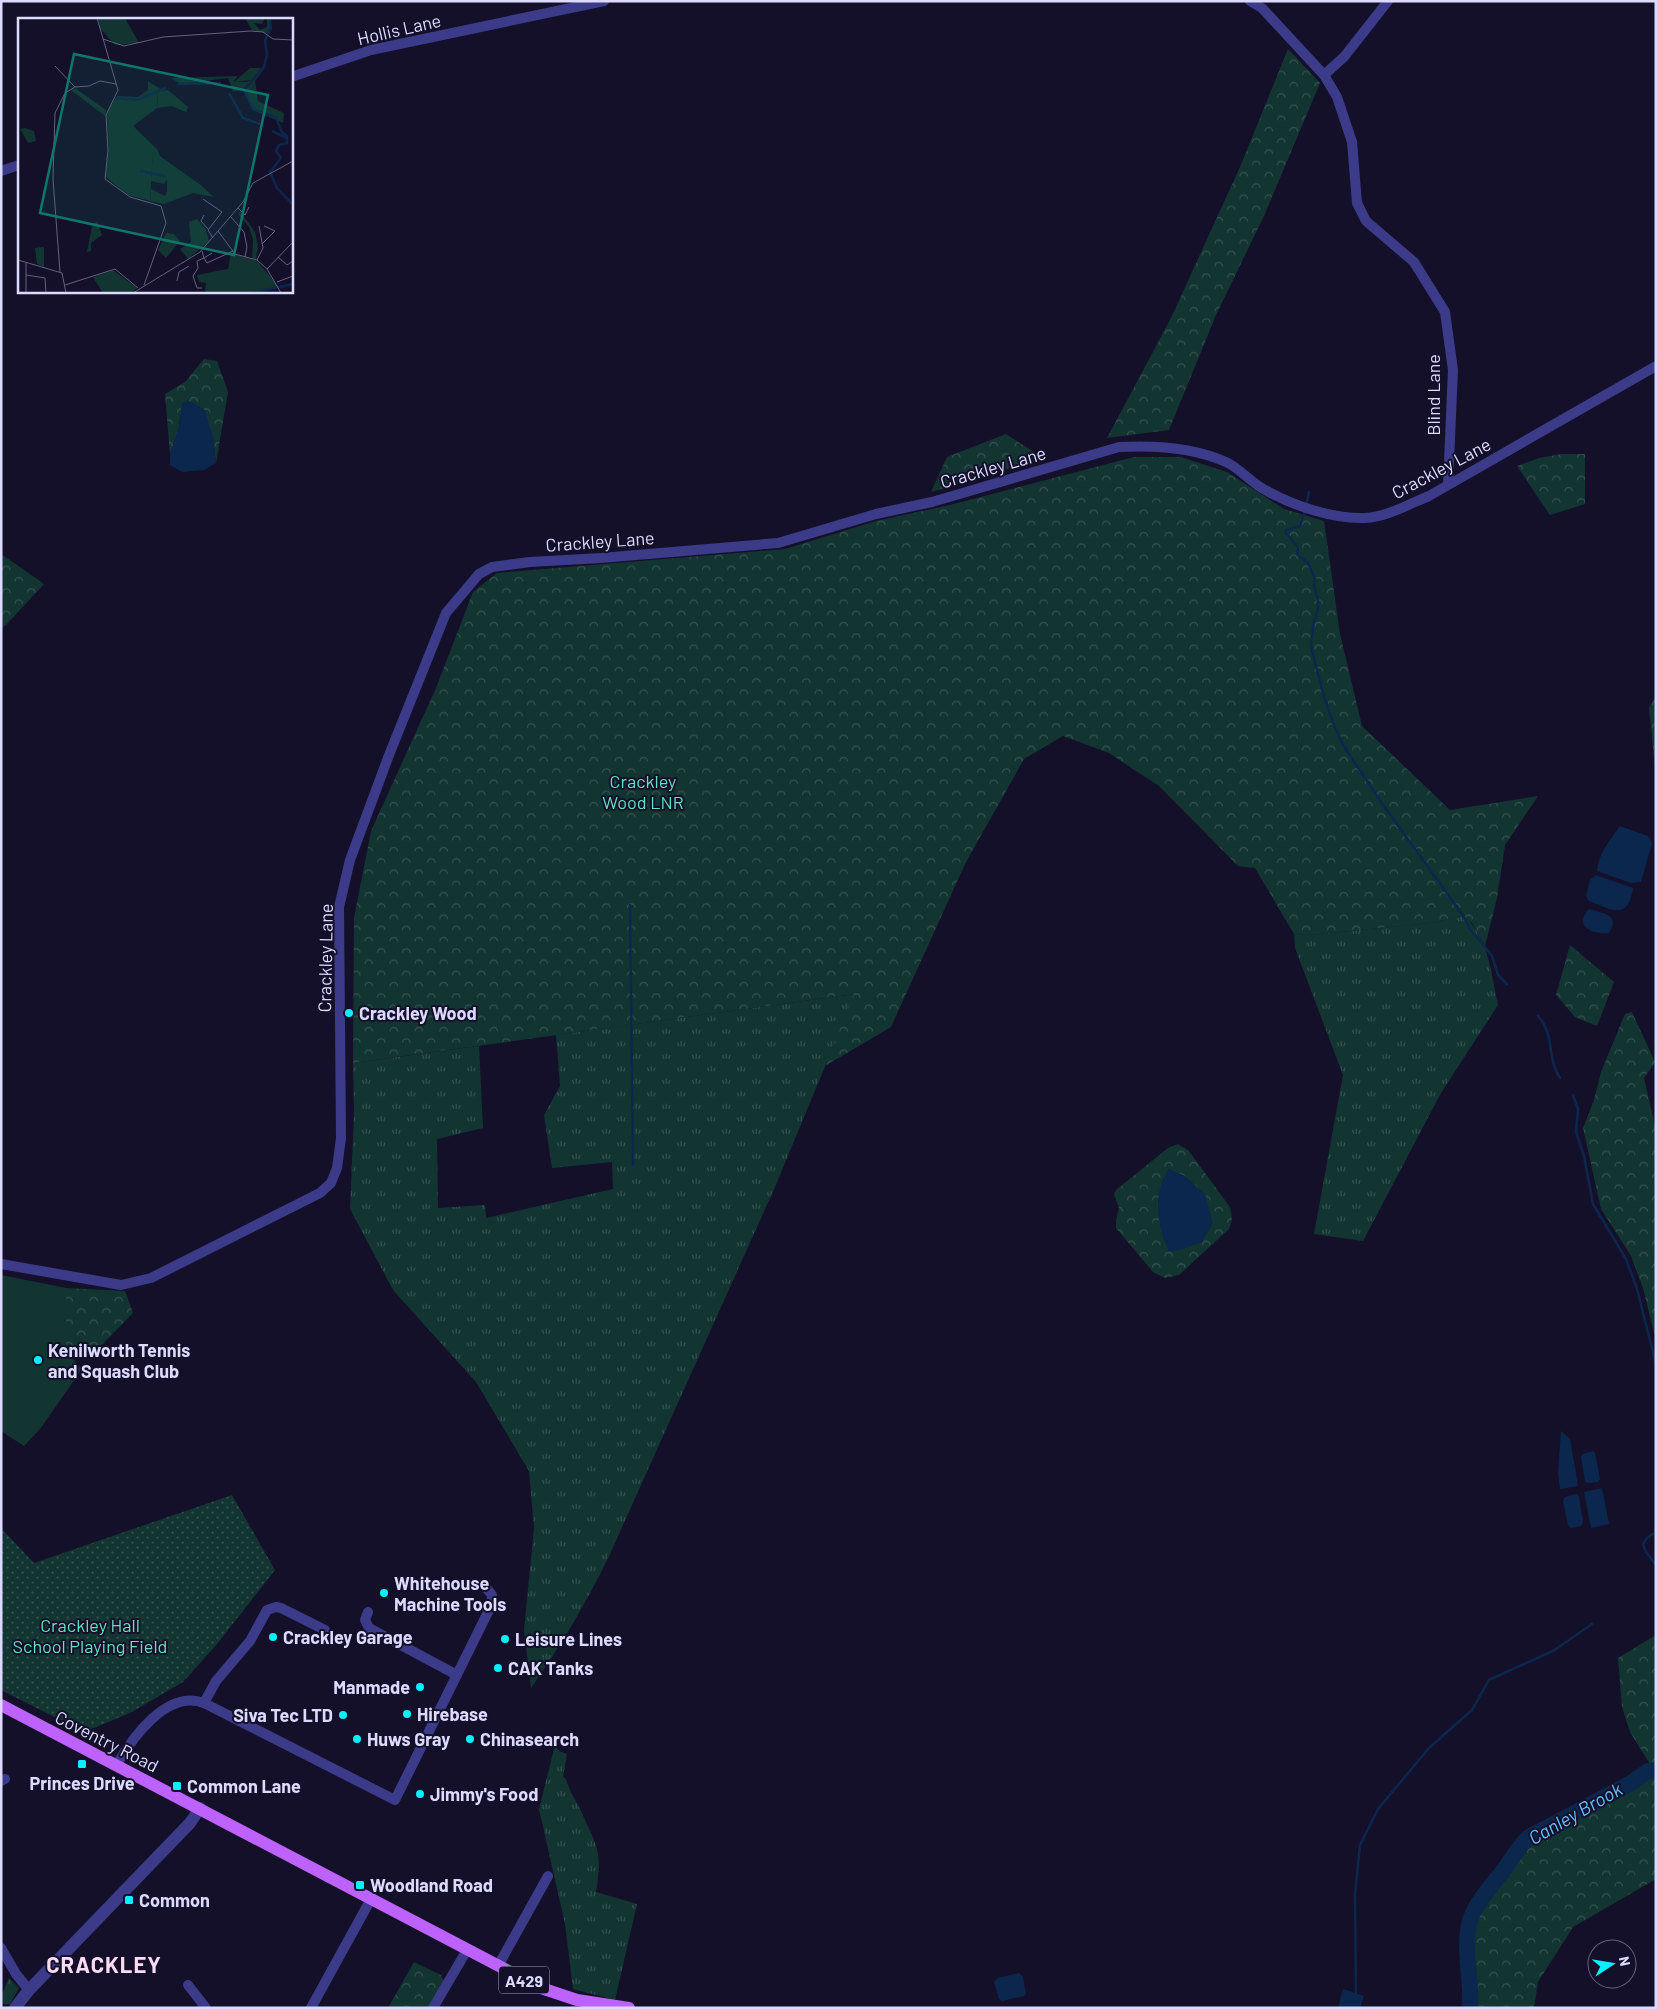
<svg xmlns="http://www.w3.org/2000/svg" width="1657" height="2009" font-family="Barlow,sans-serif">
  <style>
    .grass { fill: url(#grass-tufts) }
    .forest { fill: url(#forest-crowns); fill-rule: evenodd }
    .park { fill: url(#park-dots) }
    .pitch { fill: #133532 }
    .water { fill: #0c274e }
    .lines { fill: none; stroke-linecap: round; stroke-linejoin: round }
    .stream { stroke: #0c274e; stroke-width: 2.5 }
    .river { stroke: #0c274e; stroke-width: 16 }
    .minor { stroke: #3b3b8a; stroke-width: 10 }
    .tertiary { stroke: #3b3b8a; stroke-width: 12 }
    .primary { stroke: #bd61ff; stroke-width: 12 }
    .poi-dot { fill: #06f1ff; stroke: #14102a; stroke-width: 2 }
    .labels { text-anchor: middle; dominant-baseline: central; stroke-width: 4; stroke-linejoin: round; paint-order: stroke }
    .shield { fill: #14102a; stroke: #a09dbf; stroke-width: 1 }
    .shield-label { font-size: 16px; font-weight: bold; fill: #dcdaff }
    .street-label { font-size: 18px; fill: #dcdaff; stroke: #14102a }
    .park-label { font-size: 18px; fill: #62e2bd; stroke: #14102a }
    .poi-label { font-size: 18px; font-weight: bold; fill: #dcdaff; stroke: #14102a; text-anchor: start }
    .water-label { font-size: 19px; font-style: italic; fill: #68bfff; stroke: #14102a }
    .district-label { font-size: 22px; font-weight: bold; letter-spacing: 1px; fill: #ffdcf4; stroke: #14102a }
    .inset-river { fill: none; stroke: #0c274e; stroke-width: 2.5 }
    .inset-road { fill: none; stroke: #64617f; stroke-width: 1 }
    .view { fill: #0f766e; fill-opacity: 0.15; stroke: #0f766e; stroke-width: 2.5 }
    .inset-edge { fill: none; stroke: #dcdaff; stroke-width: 2.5 }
  </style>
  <defs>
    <pattern id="grass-tufts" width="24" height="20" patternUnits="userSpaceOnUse" patternTransform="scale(1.25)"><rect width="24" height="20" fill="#133532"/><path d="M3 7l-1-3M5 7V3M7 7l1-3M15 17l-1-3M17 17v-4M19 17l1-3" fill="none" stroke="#355251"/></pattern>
    <pattern id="forest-crowns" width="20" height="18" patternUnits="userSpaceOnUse" patternTransform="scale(1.25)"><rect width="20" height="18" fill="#133532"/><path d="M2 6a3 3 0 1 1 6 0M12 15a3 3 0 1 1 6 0" fill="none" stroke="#355251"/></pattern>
    <pattern id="park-dots" width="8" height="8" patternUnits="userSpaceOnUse" patternTransform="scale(1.25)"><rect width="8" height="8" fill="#133532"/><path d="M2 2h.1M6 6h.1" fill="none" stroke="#355251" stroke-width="1.8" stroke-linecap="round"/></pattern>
  </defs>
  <rect width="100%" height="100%" fill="#14102a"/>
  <g class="grass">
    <path d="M1464,916C1489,938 1491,974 1498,1005L1441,1093L1363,1241L1314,1234L1343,1075L1295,948L1294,934L1310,935L1430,923Z"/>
    <path d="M855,994L775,1187L610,1554C588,1600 560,1647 531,1688L524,1630L534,1528L529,1471L476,1382L393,1290L350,1209L354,1115L353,1063L479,1046L483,1128L437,1139L438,1208L485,1205L486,1218L613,1189L612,1162L552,1168L544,1115L560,1086L556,1035Z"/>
    <path d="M555,1745L559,1751L567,1754L563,1777L566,1779C569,1791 576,1800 581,1811C597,1847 603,1850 596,1892L637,1904L615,2000L573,1989L565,1924L539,1809Z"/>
    <polygon points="9,1978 19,1988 10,2004 1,2004 1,1996"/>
  </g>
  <g class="forest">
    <polygon points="1288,49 1320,83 1264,216 1216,315 1169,430 1107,438 1171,318 1240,167"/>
    <polygon points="204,359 217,361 228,392 216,463 213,437 180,416 179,428 170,454 165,394 185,382"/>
    <polygon points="1006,434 1042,457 1038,460 931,492 947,457"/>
    <polygon points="1562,454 1585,454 1585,504 1550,515 1517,466 1539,458"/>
    <polygon points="1134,457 1181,457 1227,472 1284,509 1324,521 1340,634 1362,726 1450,810 1538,796 1505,845 1497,898 1485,946 1473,924 1464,916 1430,923 1310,935 1294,934 1255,868 1238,866 1159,786 1109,753 1063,736 1024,759 966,862 891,1027 825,1066 854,994 353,1063 354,918 371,831 436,688 473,592 497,573 785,549 876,521 950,505"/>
    <polygon points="1,554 44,584 5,626 1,627"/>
    <polygon points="1656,695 1656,779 1649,708"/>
    <polygon points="1570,945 1614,982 1597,1026 1575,1017 1556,995"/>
    <polygon points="1632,1012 1655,1062 1644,1078 1656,1130 1656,1341 1643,1288 1631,1256 1601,1209 1583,1128 1594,1100 1601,1072 1625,1014"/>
    <path d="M1178,1144L1188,1150L1230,1207L1232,1219L1229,1229L1179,1275L1165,1278L1153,1272L1116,1228V1220L1119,1208L1114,1194L1116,1190L1168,1148ZM1178,1174L1185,1176L1164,1241L1158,1200Z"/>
    <polygon points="66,1288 125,1291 133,1313 91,1356 66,1351"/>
    <polygon points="1656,1635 1656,1879 1573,1927 1538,1982 1534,2008 1470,2008 1471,1991 1467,1970 1468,1929 1482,1896 1509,1863 1519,1846 1529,1837 1567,1818 1653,1769 1630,1732 1622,1707 1618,1658"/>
    <polygon points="414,1962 441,1975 445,1984 429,2008 388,2008"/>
  </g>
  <polygon class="park" points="232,1495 275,1570 217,1644 183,1682 130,1713 84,1732 1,1690 1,1528 34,1563"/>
  <polygon class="pitch" points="1,1275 66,1288 66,1351 82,1369 40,1429 24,1446 1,1431"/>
  <g class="water">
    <polygon points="189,401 205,410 213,437 216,463 204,470 182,472 170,465 170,454 179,428 182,403"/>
    <path d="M1620,826L1648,836L1652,843L1641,882L1631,883L1597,871C1598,854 1610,840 1620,826Z"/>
    <path d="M1596,875L1633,888C1628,921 1612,910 1589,901L1586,896L1590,880Z"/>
    <path d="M1589,909C1603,913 1621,915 1609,933C1593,935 1573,926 1589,909Z"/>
    <path d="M1169,1169L1185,1176L1205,1194L1213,1223L1202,1242L1180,1250L1169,1251C1157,1228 1152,1191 1169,1169Z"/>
    <polygon points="1561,1431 1570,1439 1578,1486 1560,1489 1558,1472"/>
    <polygon points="1593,1451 1595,1453 1600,1479 1598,1482 1587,1483 1585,1481 1581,1457 1583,1454"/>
    <polygon points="1602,1488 1609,1524 1591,1528 1584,1492"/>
    <polygon points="1576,1494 1579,1497 1583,1522 1581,1526 1571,1528 1568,1525 1563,1501 1565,1497"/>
    <polygon points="1019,1973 1023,1977 1026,1994 1024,1996 1002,2001 999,1999 994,1982 998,1978"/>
    <polygon points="1343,1989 1364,1996 1360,2008 1338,2008"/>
  </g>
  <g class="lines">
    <g class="stream">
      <polyline points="1306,505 1309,492"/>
      <polyline points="1305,511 1300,526 1286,530 1286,533 1298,547 1297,554 1308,563 1315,579 1314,585 1318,601 1318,609 1313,626 1311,647 1323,693 1333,723 1343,745 1381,802 1462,914 1470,929 1492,956 1498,975 1507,984"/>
      <polyline points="630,905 633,1165"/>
      <path d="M1538,1016C1556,1036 1546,1058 1560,1078"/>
      <polyline points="1573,1095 1578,1109 1576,1132 1584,1156 1593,1204 1626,1259 1637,1289 1656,1364"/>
      <polyline points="1653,1534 1647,1538 1643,1544 1646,1552 1656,1565"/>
      <polyline points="1356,1993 1355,1894 1360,1845 1378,1809 1429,1748 1472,1710 1489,1680 1553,1651 1592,1624"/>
    </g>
    <path class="river" d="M1470,2008C1472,1982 1464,1956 1468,1930C1471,1904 1494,1885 1508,1864C1515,1854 1520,1845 1529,1837L1631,1783L1648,1771L1656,1770"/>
    <g class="minor">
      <polyline points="1250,1 1262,8 1324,75 1337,97 1352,142 1357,203 1366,221 1414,262 1445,312 1453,370 1448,484"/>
      <polyline points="1324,75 1344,57 1388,1"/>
      <polyline points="291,77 371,50 604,1"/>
      <polyline points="1,171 19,165"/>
      <path d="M1,1264L121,1285L151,1278L320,1193L331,1183L337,1168L341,1138L339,907L350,860L389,755L446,613L479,574L492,567L530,562L601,558L778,543L876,514L932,502L1119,447C1155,445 1193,447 1226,462C1241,469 1252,484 1267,491C1295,506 1332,519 1365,518C1387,517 1409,504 1429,496L1656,366"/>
      <polyline points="368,1612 365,1620 369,1628 457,1675"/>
      <polyline points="204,1703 216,1681 250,1641 267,1610 276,1607 281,1608 325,1630"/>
      <path d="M116,1766C132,1738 167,1689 204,1703L395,1800L492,1604V1595L487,1589"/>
      <polyline points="1,1781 5,1779"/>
      <polyline points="1,1948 16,1974 29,1990"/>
      <polyline points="498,1966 548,1876"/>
      <polyline points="188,1985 206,2008"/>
      <polyline points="311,2008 371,1899"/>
      <polyline points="433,2008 467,1950"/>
    </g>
    <polyline class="tertiary" points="15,2008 29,1990 190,1823 200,1808"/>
    <polyline class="primary" points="1,1705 541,1988 577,2000 629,2008"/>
  </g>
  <g class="poi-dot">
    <circle cx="349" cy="1013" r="5"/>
    <circle cx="38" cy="1360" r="5"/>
    <circle cx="384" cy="1593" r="5"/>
    <circle cx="273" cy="1637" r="5"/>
    <circle cx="505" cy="1639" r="5"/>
    <circle cx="498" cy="1668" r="5"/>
    <circle cx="420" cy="1687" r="5"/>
    <circle cx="407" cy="1714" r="5"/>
    <circle cx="343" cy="1715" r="5"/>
    <circle cx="357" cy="1739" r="5"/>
    <circle cx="470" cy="1739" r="5"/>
    <rect x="77" y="1759" width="10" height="10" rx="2.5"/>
    <rect x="172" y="1781" width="10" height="10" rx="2.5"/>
    <circle cx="420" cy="1794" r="5"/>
    <rect x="355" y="1880" width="10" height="10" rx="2.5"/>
    <rect x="124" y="1895" width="10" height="10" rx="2.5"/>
  </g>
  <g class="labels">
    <rect class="shield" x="499" y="1966.5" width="50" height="27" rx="4"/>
    <g class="shield-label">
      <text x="524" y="1980">A429</text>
    </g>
    <g class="street-label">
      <text transform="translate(399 29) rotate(-13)">Hollis Lane</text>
      <text transform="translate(1433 395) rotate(-90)">Blind Lane</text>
      <text transform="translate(993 467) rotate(-16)">Crackley Lane</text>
      <text transform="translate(1441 468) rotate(-28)">Crackley Lane</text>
      <text transform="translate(600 541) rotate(-4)">Crackley Lane</text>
      <text transform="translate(325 958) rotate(-89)">Crackley Lane</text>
      <text transform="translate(107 1741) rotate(27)">Coventry Road</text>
    </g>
    <g class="park-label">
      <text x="643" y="781">Crackley<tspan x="643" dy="21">Wood LNR</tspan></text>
      <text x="90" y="1625">Crackley Hall<tspan x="90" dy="21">School Playing Field</tspan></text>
    </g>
    <g class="poi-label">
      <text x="359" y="1013">Crackley Wood</text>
      <text x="48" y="1350">Kenilworth Tennis<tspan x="48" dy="21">and Squash Club</tspan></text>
      <text x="394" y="1583">Whitehouse<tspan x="394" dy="21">Machine Tools</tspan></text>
      <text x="283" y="1637">Crackley Garage</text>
      <text x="515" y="1639">Leisure Lines</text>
      <text x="508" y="1668">CAK Tanks</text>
      <text x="410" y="1687" text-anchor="end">Manmade</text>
      <text x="417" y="1714">Hirebase</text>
      <text x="333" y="1715" text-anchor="end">Siva Tec LTD</text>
      <text x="367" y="1739">Huws Gray</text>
      <text x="480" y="1739">Chinasearch</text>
      <text x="82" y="1783" text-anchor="middle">Princes Drive</text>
      <text x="187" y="1786">Common Lane</text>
      <text x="430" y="1794">Jimmy's Food</text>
      <text x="370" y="1885">Woodland Road</text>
      <text x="139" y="1900">Common</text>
    </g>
    <g class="water-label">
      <text transform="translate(1575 1813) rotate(-30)">Canley Brook</text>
    </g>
    <g class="district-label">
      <text x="104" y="1964">CRACKLEY</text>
    </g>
  </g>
  <g transform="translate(18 18)">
    <rect width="275" height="275" fill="#14102a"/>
    <path d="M232,50H243L234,62L216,64ZM150,72L170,89L168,94L153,88L139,90L140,73ZM7,110L16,113L18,123L10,125L2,111ZM135,133L184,168L196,179L175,175L146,186L132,183L133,171L147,178L149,173V161L146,166L133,163Z" fill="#133532"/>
    <path d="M80,0H107L121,25L97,27L82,10ZM227,0H247L244,6L236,5L242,12L249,9V0H253L252,16L234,12ZM243,50L246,51L237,63L240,83L266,95L265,105L237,93L226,73H215L210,60L163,66L153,60L220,58L216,63L228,64L234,62ZM130,63L144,72L140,73L139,90L115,108L139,131L142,138L135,134L132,183L110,177L88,159L91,131L89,95L93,87L99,78L120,79L130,72ZM57,70L88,92L87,98L53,72ZM222,193L237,214L240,228L238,241L234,240L235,222L231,209L220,196ZM79,203L84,217L73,225V233L69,234L74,208ZM213,235L239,243L261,269L233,275H187L188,265L181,264L179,257L210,251Z" fill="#133532"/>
    <path d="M179,201L188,212L191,223L170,241L162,231L173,224L171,204ZM26,229V249L19,246L17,230ZM95,252L119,270L114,275H85L75,259Z" fill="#133532"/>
    <path d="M148,215L156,216L162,223L148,240L140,232Z" fill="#133532"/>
    <path class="inset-river" d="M252,0L253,10L247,22L249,36L246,49L226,72L235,91L258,100L264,114L269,118V125L261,127L258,133L263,140L252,154L259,170L275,187M160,66L203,65M211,75L225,100L242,106M97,80L119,82L148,70M254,113L269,120M122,153L147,158M234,275L275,266"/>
    <path class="inset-road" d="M79,0L100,72L88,97L90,132L87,161L112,179L143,188L148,205L126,267M85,21L106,28L145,19L233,13L245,14L255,21L275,22M37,48L57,69M185,181L204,194L190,212L195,220M220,190L227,197L231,189M186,197L183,203L190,211M213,199L226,214L229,229L227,239M200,213L217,236L239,242L249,251L263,275M244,226L257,213L246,208M194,235L186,240L189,245L215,233M260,239L269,247L275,243M0,242L44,255L48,275M239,242L245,230L241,208M8,245V275M249,251L275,224M42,254L35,161L37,95L47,75L57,69L71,68L82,63L98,66M8,257L27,260L28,275M159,263L161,254L171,248M259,264L275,258M47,267L97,251L120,270M184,270H179L175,258L180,250L179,243L186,240L184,233M115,275L182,234L225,184L235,165L275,143"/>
    <path class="view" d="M56,36L250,77L216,237L22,195Z"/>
    <rect width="275" height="275" class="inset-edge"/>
  </g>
  <rect width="1657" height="2009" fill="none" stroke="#dcdaff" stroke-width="5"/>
  <g transform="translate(1612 1964) rotate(78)"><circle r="24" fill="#14102a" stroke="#64617f"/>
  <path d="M0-4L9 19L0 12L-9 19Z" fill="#06f1ff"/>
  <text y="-8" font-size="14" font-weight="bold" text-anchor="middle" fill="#dcdaff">N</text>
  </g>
</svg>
